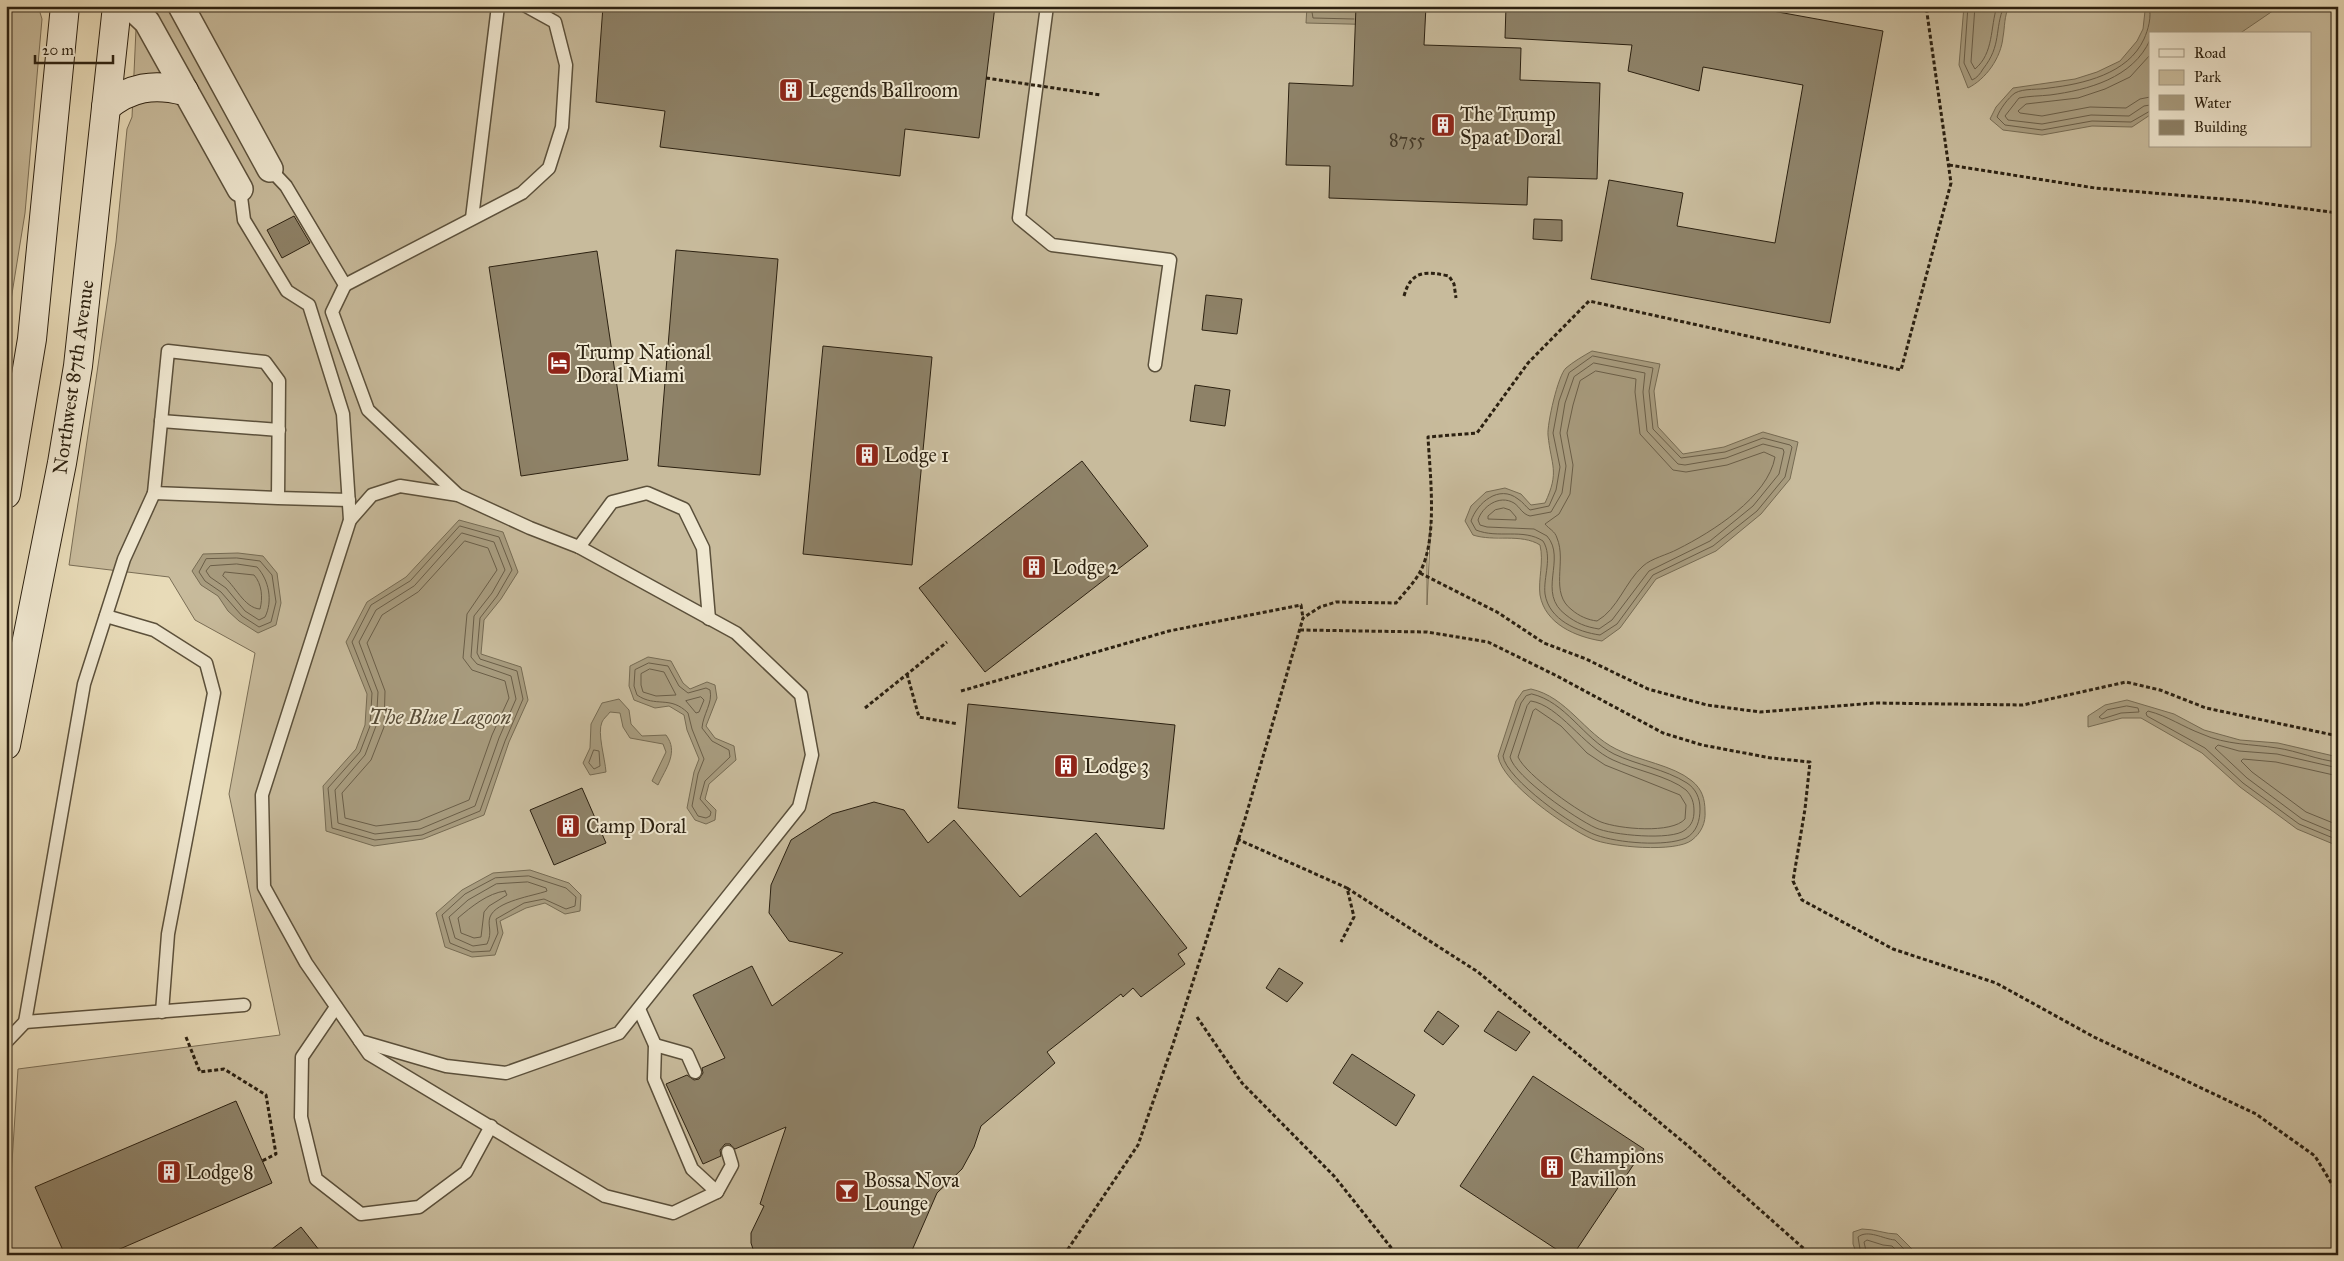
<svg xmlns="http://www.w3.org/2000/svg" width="2344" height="1261" font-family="'IM FELL Great Primer',serif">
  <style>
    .green { fill: #c8bb9c; stroke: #7a6e56; fill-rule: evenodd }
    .water { fill: #a89c7f; stroke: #766b53 }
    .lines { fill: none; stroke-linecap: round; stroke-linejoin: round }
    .shore { stroke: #6a5e48; stroke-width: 1 }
    .building { fill: #8e8268; stroke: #2c2111 }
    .service-casing { stroke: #5b503b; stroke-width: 15 }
    .minor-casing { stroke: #5b503b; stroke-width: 28 }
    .secondary-casing { stroke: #2c2111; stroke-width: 30 }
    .path { stroke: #2c2111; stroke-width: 3; stroke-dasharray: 4 2.5; stroke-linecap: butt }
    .service { stroke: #f0e8d1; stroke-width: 12 }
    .minor { stroke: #f0e8d1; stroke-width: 25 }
    .secondary { stroke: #f0e8d1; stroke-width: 28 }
    .path-bridge { stroke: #2c2111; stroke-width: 3; stroke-dasharray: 4 2.5; stroke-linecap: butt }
    .labels { text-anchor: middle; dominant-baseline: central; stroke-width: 4; stroke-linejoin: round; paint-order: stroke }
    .number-label { font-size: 18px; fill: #443927 }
    .poi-label { font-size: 20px; fill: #2c2111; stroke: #f0e8d1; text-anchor: start }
    .street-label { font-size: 20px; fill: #2c2111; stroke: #f0e8d1 }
    .water-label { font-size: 21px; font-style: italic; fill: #574c38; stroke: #f0e8d1 }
  </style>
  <rect width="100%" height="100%" fill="#e8dbb8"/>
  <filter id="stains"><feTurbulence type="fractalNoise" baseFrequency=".004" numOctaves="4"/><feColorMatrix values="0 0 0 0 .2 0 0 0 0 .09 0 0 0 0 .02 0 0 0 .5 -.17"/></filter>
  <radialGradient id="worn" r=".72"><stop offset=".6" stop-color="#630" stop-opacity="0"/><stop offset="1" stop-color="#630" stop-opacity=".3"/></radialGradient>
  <g class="green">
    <polygon points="6,6 38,6 42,19 25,213 6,331"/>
    <path d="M141,6H2338V1255H6L18,1069L280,1035L229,794L255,653L195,620L169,577L69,565L116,242L127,129L132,117L136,29ZM2150,34H2310V146H2150ZM1431,520L1427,605V555Z"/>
  </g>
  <g class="water">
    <polygon points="1307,6 1388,6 1388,25 1306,23"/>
    <path d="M1964,6H2009C2004,17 2005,26 2003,37C2001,58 1986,79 1968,88L1959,65Z"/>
    <polygon points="2143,6 2280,6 2239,34 2150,34 2150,115 2132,127 2092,126 2042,135 2003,130 1990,119 1996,107 2013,88 2075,79 2097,72 2120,61 2137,41 2143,29 2145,11"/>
    <path d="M1592,351L1660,364L1654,391L1658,427L1683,454L1724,447L1763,432L1798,442L1790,479L1761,514L1716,551L1656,579L1620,628L1602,641C1576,637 1545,624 1540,595C1538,579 1544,562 1540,545C1521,533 1494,542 1473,535L1465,521L1471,506L1486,492L1505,488L1521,494L1531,505L1545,503C1560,471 1551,466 1548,435C1547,424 1558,375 1566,368C1573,362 1583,356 1592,351Z"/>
    <polygon points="459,520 503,532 518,572 501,599 484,620 481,654 521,667 528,700 509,742 484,815 423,839 374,846 326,831 323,786 356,749 365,725 367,694 346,642 367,602 406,577"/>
    <polygon points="238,553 263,556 277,573 281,603 276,625 258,633 239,621 228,611 218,596 201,585 192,571 203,554"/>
    <polygon points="648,657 671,661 683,683 690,689 707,682 715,685 717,698 706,726 715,738 734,746 736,760 709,784 705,799 716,810 715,820 706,824 695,820 687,808 694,772 699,759 687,730 684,715 669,706 655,708 634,700 629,686 630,666"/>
    <path d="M1531,689C1567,697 1584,733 1616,749C1639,761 1673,765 1692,781C1702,789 1705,799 1705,811C1706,823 1701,833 1692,840C1676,853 1610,847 1592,839C1567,828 1502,783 1498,756L1516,701L1523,691Z"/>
    <path d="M619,699L629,710L631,724L642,736L666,735C679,752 666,768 658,785L652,781L666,752L663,744L630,738L623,727L620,713L610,712C608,715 603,719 602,722C597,733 605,758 606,772L590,775L583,763L590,748L591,724L602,703Z"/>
    <polygon points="2127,700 2174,714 2204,730 2240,740 2278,743 2338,757 2338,846 2297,829 2240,787 2202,753 2141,718 2122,718 2088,727 2088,716 2105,705"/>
    <polygon points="530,870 569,883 581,895 580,911 565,914 545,903 526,908 500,921 503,933 495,955 472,957 445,947 436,913 462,890 493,873"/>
    <path d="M1862,1229C1875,1229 1885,1234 1897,1234L1918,1255H1857L1853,1244V1232Z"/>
  </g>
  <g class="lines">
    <g class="shore">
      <polyline points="1311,6 1313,18 1354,19"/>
      <path d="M1968,6L1964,63L1972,80C1977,78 1980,74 1983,69C2002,45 1994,30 2004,6"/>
      <path d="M1975,6L1971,62L1975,69C1994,53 1990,28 1997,6"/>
      <path d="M2149,6C2152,17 2148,30 2144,39C2128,74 2083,84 2049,88C2039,90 2024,88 2015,93C2008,98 2000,109 1997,117L2005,125L2042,130L2092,121L2131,122L2150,111"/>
      <path d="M2150,40C2133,78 2088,90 2050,95C2040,96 2029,96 2019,98L2005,116L2008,120L2042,124L2091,115L2129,116L2144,106L2150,105"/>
      <polyline points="2150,55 2130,77 2105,89 2078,98 2026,104 2018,111 2020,113 2042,116 2090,107 2126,108 2140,99 2150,97"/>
      <path d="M1593,356L1653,368L1649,391L1653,429L1681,458L1725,452L1763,438L1790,445L1792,447L1785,477L1757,511L1713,546L1653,575L1617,624L1600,635C1578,632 1549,620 1545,594C1543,577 1553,557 1543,541C1523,528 1498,539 1476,530L1471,521C1477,503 1499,484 1518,499C1523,502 1526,507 1530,510L1549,506L1556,490L1560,467L1553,433L1559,401L1569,373Z"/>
      <path d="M1594,363L1645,373L1643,392L1647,431L1678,464L1685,465L1726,458L1763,444L1783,449L1784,452L1779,474L1753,506L1710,541L1649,571L1612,620L1599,629C1586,627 1576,623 1566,615C1536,593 1567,559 1547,536L1534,529L1487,527L1480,525L1478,520C1482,507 1499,494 1514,503C1520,507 1522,514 1530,516L1551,512L1562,493L1566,466L1560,433L1565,403L1574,377Z"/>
      <path d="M1596,371L1636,379L1635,392L1640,434L1673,470L1686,472L1727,465L1764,452L1775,457C1768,497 1712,532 1678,549C1667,555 1652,558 1643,566C1625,582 1618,609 1597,621C1588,620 1579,616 1572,610C1549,593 1567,562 1557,538C1555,531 1549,529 1545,524L1559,514L1570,494L1573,465L1567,433L1573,405L1580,381Z"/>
      <polygon points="1504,508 1510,510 1516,517 1516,520 1488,519 1488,516 1495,510"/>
      <polygon points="460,526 499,537 512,570 497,596 480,618 477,653 480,659 517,671 523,699 505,741 480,811 422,835 375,840 332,828 328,788 360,752 370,726 372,693 352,642 371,605 410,581"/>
      <polygon points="462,533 494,542 505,570 492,593 474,616 471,657 477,664 511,676 516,699 499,738 475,806 420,829 375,834 338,823 335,790 365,755 376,726 378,692 359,642 376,610 414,586"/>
      <polygon points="465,541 488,548 497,570 467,614 463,658 472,670 505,681 509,698 492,735 469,800 418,821 376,826 345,818 342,793 371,760 384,727 385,691 367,643 382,615 418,592"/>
      <polygon points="237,558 260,561 272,575 276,602 271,622 259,627 242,616 221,592 205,581 199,572 206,559"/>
      <path d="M237,564L257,567C269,580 273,601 265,617L259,620L245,611L226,588L210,577L206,571L210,566Z"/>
      <path d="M225,572L254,575C262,584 263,598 260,609C244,608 235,585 223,576Z"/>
      <path d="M649,663L668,666L679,686L688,693L706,688L710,690C713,703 703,714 702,728L712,741L729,750L730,757L705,781L700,799L711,812L710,816L706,818L698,816L692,806L698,774L704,759L692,729L688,713C670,695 656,708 637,695L634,686L635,670Z"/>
      <polygon points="650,669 664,672 676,695 656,696 643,692 641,685 641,674"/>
      <path d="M1532,694C1566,702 1583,738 1614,754C1637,765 1665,769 1687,783C1696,789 1700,798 1700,809C1700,820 1697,832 1686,838C1665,847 1618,843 1596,835C1575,828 1506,779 1503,756L1521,703L1526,696Z"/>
      <polygon points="701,697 704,700 699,712 696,713 686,701"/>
      <path d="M1531,701C1559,705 1584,747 1613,760C1634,770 1669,776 1686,790C1692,796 1694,803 1694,811C1694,819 1692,825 1685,830C1672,841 1611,835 1596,828C1576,819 1515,777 1510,757L1527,706Z"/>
      <polygon points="2127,706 2138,708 2139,712 2121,713 2102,719 2099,717 2107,710"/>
      <path d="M1536,709L1561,726L1587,753L1605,765L1680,795L1686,805L1685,819C1672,834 1619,829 1601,822C1581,814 1526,775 1518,757L1533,711Z"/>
      <polygon points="594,750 599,751 600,766 594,769 589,763"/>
      <path d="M2338,762C2317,760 2298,751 2277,748C2252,744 2226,745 2202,734C2183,727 2168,716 2148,711L2146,713L2147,716L2205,748L2243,783L2299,824L2338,840"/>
      <polyline points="2338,768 2277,754 2239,751 2218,745 2215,748 2247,778 2302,819 2338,834"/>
      <polyline points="2338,776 2276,762 2243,759 2241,761 2252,772 2306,812 2338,825"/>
      <polygon points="529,876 566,888 576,897 575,906 566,909 544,899 524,903 496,919 498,933 490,951 472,952 450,943 442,915 465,894 495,878"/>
      <path d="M528,882L546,888L547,891C533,896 496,901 490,917C487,926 493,931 487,944L473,946L455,938L449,917L468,900L496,884Z"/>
      <path d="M505,891L507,895L489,906L484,912L481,937L474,938L461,933L458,918C471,907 488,893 505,891Z"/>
      <path d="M1861,1255L1858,1237C1868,1229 1883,1239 1895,1240L1910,1255"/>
      <polyline points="1867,1255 1864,1242 1867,1240 1883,1245 1892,1246 1901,1255"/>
    </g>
  </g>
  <g class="building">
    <polygon points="603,6 995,6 979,138 905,129 900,176 660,147 665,111 596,102"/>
    <polygon points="1356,6 1426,6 1424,45 1521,48 1520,80 1600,83 1597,179 1528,177 1527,205 1329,198 1330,166 1286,165 1289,83 1353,86"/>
    <polygon points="1506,6 1745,6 1883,31 1830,323 1591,279 1609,180 1683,193 1677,226 1775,243 1803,85 1703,67 1699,91 1628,71 1632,45 1505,38"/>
    <polygon points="294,216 310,243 282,258 267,230"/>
    <polygon points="1534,219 1562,220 1562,241 1533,239"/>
    <polygon points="676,250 778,259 760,475 658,466"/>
    <polygon points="597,251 628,460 521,476 489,267"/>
    <polygon points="1206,295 1242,299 1237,334 1202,330"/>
    <polygon points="823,346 932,357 912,565 803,554"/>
    <polygon points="1195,385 1230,390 1225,426 1190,421"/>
    <polygon points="1082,461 1148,546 985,672 919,588"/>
    <polygon points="968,704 1175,725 1164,829 958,808"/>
    <polygon points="582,788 606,843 554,865 530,810"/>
    <polygon points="874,802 904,810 928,843 954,820 1020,897 1096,833 1187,948 1178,954 1185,964 1141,997 1133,988 1123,997 1121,994 1047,1052 1055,1063 981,1126 974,1147 962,1169 937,1193 910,1255 755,1255 751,1243 751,1233 764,1206 760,1204 786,1127 735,1149 730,1144 725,1144 720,1150 721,1156 703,1164 666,1084 687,1075 694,1080 699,1079 703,1073 702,1068 725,1058 693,995 752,966 772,1006 843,953 789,941 769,913 771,885 791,840 832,814"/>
    <polygon points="1279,968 1303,983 1287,1002 1266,988"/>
    <polygon points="1438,1011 1459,1026 1443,1045 1424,1031"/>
    <polygon points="1498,1011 1530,1032 1516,1051 1484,1031"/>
    <polygon points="1352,1054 1415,1095 1396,1126 1333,1083"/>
    <polygon points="1533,1076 1644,1149 1573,1255 1565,1255 1460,1186"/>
    <polygon points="236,1101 272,1183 106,1255 65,1255 35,1187"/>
    <polygon points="301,1227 323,1255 264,1255"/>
  </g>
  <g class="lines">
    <defs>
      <g id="service">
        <polyline points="1047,6 1019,218 1052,245 1170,260 1155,365"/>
        <polyline points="270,169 286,186 345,285 332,312 368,410 458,495"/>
        <polyline points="240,189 244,220 287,291 309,305 343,414 350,520 262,795 264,887 306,963 369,1054 605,1196 673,1213 717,1192 692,1169 654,1079 655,1045 639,1009"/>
        <polyline points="472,218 498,6"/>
        <polyline points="345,285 522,193 549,168 562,127 566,65 555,22 526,6"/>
        <polyline points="161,421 279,430"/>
        <polyline points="154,493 124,559 84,684 25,1022 244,1005"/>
        <polyline points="278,498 154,493 168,351 265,362 279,381 278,498 349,500"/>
        <polyline points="350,520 372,495 400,486 458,495 530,528 579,547 736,633 801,695 812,755 799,807 619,1033 506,1073 446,1066 360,1041"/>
        <polyline points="579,547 612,502 647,493 684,509 703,548 709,619"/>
        <polyline points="106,616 154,630 206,663 214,693 168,934 162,1012"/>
        <polyline points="336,1007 302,1057 301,1117 316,1179 361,1214 419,1207 466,1172 491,1126"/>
        <polyline points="6,1042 25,1022"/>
        <polyline points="655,1045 687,1054 695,1072"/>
        <polyline points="717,1192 732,1165 728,1152"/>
      </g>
      <g id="minor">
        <polyline points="130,6 147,22 240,189"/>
        <polyline points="181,6 270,169"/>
      </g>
      <g id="secondary">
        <path d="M106,107C130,87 154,83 184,91"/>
        <polyline points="6,494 32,339 65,6"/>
        <polyline points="6,745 62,463 78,366 117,6"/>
      </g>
    </defs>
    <use href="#service" class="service-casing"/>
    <use href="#minor" class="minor-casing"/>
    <use href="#secondary" class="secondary-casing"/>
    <g class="path">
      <polyline points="1949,165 2095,188 2246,201 2338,213"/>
      <path d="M1404,296C1411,270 1426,271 1449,276L1454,284L1456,298"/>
      <polyline points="1420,573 1497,612 1544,643 1586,659 1648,689 1707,705 1760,712 1875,703 2023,705 2126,682 2160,690 2206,708 2338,736"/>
      <polyline points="1300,630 1427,632 1488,642 1557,676 1663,733 1702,745 1771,758 1810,762 1805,809 1793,881 1802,900 1893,949 1996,983 2094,1037 2256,1114 2315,1156 2338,1194"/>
      <polyline points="907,674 919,717 958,724"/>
      <polyline points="961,691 1169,631 1301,605 1303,618"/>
      <polyline points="865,708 947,642"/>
      <polyline points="1237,839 1347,888 1354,917 1341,942"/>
      <polyline points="1347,888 1478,972 1687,1145 1811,1255"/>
      <polyline points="1197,1017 1242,1083 1334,1176 1397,1255"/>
      <polyline points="186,1037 200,1072 224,1069 266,1095 276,1154 262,1161"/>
      <path d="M1064,1255L1138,1145L1173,1044L1245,819L1303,618L1320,607L1336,602L1396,603C1404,593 1414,583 1420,572C1438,539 1430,475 1428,437L1477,433L1528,363L1589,301L1901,370L1951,183L1926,6"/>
    </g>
    <use href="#service" class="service"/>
    <use href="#minor" class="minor"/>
    <use href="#secondary" class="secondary"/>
    <polyline class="path-bridge" points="986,78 1101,95"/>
  </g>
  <defs>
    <symbol id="building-square" viewBox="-11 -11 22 22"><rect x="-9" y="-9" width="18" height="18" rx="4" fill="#8f2418" stroke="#f0e8d1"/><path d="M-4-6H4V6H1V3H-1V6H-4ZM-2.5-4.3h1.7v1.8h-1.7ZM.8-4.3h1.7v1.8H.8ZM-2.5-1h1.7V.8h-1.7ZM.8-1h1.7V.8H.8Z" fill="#fff"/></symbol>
    <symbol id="hotel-square" viewBox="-11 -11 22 22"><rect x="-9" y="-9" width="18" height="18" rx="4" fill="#8f2418" stroke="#f0e8d1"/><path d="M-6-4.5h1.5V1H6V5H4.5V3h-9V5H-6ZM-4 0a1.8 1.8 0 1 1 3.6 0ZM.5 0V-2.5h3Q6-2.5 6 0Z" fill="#fff"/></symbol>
    <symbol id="bar-square" viewBox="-11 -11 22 22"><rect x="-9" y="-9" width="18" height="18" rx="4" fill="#8f2418" stroke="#f0e8d1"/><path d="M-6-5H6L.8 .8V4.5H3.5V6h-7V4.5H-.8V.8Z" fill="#fff"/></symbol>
  </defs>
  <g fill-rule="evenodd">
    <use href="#building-square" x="777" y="76" width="28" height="28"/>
    <use href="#building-square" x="1429" y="111" width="28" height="28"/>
    <use href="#hotel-square" x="545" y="349" width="28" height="28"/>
    <use href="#building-square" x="853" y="441" width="28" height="28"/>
    <use href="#building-square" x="1020" y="553" width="28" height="28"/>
    <use href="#building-square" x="1052" y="752" width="28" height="28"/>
    <use href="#building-square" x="554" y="812" width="28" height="28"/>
    <use href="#building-square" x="1538" y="1153" width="28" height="28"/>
    <use href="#building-square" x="155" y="1158" width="28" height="28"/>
    <use href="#bar-square" x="833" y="1177" width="28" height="28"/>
  </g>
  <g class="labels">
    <g class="number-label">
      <text x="1407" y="140">8755</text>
    </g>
    <g class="poi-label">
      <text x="808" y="90">Legends Ballroom</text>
      <text x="1460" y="114">The Trump<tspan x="1460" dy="23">Spa at Doral</tspan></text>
      <text x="576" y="352">Trump National<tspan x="576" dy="23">Doral Miami</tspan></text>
      <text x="884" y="455">Lodge 1</text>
      <text x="1052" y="567">Lodge 2</text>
      <text x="1084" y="766">Lodge 3</text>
      <text x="586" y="826">Camp Doral</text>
      <text x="1570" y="1156">Champions<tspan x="1570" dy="23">Pavillon</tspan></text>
      <text x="186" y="1172">Lodge 8</text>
      <text x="864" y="1180">Bossa Nova<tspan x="864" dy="23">Lounge</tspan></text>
    </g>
    <g class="street-label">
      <text transform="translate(73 377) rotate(-82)">Northwest 87th Avenue</text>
    </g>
    <g class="water-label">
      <text x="440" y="717">The Blue Lagoon</text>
    </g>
  </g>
  <rect width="2344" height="1261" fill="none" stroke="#e8dbb8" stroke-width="25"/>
  <rect x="8" y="8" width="2329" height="1246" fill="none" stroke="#2c2111" stroke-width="2.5"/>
  <rect x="12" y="12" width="2319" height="1236" fill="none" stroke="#2c2111"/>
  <rect x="2149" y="32" width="162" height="115" fill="#f0e8d1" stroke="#a29884"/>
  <rect x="2159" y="49" width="25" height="8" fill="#f0e8d1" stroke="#a29884"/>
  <text x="2194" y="58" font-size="15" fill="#2c2111">Road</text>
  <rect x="2159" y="70" width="25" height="15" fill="#c8bb9c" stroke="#a29884"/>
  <text x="2194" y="82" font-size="15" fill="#2c2111">Park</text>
  <rect x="2159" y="95" width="25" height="15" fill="#a89c7f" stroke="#a29884"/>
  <text x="2194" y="108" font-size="15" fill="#2c2111">Water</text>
  <rect x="2159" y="120" width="25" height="15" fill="#8e8268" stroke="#a29884"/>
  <text x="2194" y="132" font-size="15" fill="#2c2111">Building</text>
  <path d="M35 55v8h78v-8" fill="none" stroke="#2c2111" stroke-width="2.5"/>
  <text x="42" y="55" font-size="15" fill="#2c2111" stroke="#f0e8d1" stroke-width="4" paint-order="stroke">20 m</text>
  <rect width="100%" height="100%" filter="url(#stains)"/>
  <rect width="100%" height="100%" fill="url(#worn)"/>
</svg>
